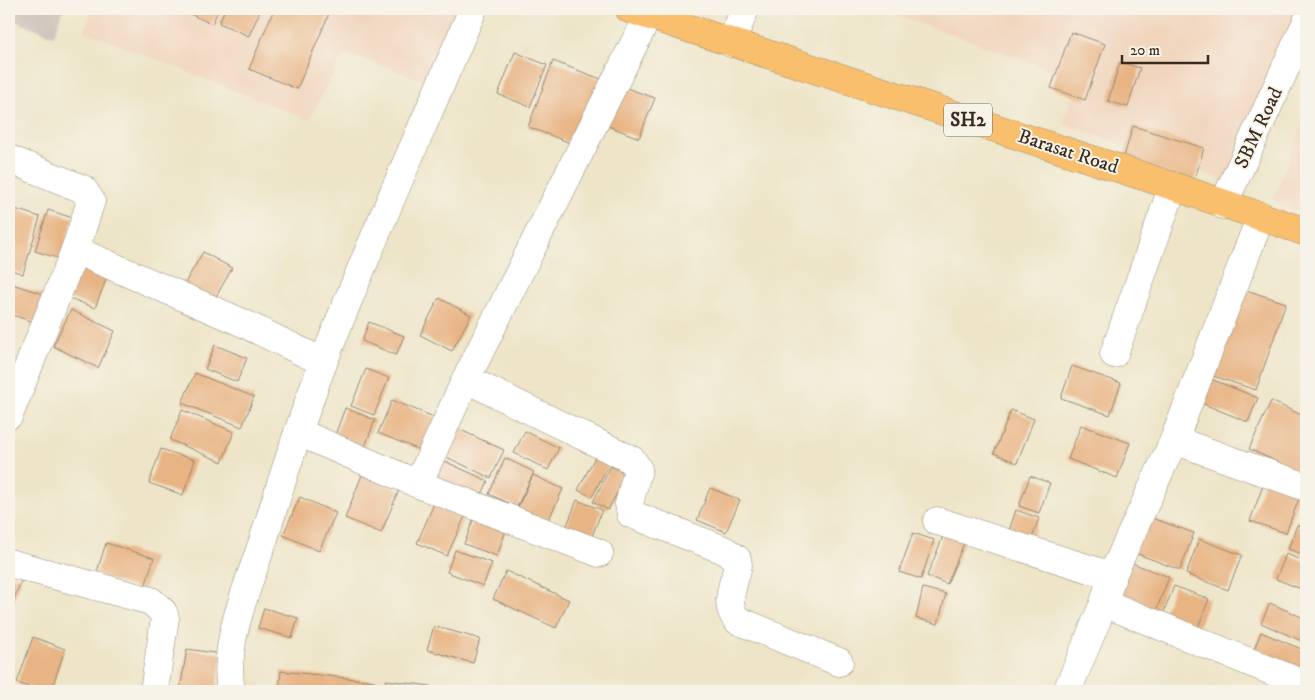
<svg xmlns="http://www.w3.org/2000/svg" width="1315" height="700" font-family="'IM FELL DW Pica',serif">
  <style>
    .built { fill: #f1d5bd }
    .industrial { fill: #cec1ba }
    .building { fill: #e8b484 }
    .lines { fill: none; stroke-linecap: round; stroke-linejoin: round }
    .minor-casing { stroke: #948873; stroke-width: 29 }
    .major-casing { stroke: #948873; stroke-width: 29 }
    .minor { stroke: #fff; stroke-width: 28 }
    .major { stroke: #f9bf6d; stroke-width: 28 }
    .labels { text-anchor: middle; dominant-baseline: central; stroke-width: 4; stroke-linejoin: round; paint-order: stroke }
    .shield { fill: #f7f3e8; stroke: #73665b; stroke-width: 1 }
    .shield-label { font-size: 19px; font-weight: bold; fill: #3b2a1e }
    .street-label { font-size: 20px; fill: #3b2a1e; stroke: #f7f3e8 }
  </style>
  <rect width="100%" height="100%" fill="#f7f3e8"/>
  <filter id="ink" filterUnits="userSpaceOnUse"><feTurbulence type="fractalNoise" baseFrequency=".02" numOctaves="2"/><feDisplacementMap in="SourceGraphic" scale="10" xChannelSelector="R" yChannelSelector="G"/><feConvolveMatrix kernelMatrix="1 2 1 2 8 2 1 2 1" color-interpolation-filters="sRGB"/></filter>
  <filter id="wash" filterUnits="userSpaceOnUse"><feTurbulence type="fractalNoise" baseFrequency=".0096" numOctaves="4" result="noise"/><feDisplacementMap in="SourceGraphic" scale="20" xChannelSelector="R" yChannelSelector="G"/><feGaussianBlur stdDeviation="1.12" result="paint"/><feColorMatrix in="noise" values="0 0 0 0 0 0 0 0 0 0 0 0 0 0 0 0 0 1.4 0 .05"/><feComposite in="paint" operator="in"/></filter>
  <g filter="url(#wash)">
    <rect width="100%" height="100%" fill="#eee5c8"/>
    <g class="built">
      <polygon points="92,9 465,9 437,84 344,53 309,120 84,31"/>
      <polygon points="889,9 1306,9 1306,43 1247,188 1063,124 1079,79 888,12"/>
      <polygon points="1306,114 1306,213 1273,200"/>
    </g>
    <polygon class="industrial" points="9,9 63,9 54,36 9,19"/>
    <g id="blocks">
      <g class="building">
        <polygon points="179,9 219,9 212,24"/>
        <polygon points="225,9 261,9 249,36 219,23"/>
        <polygon points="274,9 331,9 297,89 249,69"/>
        <polygon points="1071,32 1105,44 1085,100 1051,88"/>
        <polygon points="515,52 547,65 530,107 498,94"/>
        <polygon points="553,61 601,79 576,145 528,127"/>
        <polygon points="1120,62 1140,68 1128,107 1108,101"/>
        <polygon points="618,85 655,98 639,138 603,124"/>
        <polygon points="1133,126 1204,148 1194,182 1123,160"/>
        <polygon points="15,209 40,217 23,274 9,269 9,231"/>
        <polygon points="48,210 73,218 60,259 35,251"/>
        <polygon points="203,252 232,268 212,304 182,288"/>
        <polygon points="74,264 107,277 95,308 62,295"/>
        <polygon points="9,283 46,295 37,323 9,314"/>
        <polygon points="1243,289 1286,303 1256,390 1213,376"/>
        <polygon points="439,298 471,315 452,351 420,335"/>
        <polygon points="71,310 115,331 98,368 53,346"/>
        <polygon points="369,322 404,336 396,355 362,341"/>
        <polygon points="215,345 247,358 237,382 205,369"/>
        <polygon points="1072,366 1121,383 1110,415 1061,398"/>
        <polygon points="366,369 389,378 374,415 351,406"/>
        <polygon points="195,373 254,397 242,427 182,403"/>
        <polygon points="1211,379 1258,398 1248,422 1201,403"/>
        <polygon points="392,400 436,418 422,451 378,433"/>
        <polygon points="1271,401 1306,417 1306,475 1249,449"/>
        <polygon points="345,408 375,420 364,449 334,438"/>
        <polygon points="182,410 234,432 222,462 170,440"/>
        <polygon points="1011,410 1034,419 1017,463 994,453"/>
        <polygon points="1081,425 1130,443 1117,478 1068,459"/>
        <polygon points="454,427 504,450 491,478 442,455"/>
        <polygon points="525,431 559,448 548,470 514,453"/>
        <polygon points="161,449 195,460 183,495 149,483"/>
        <polygon points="595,457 609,464 592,497 578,490"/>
        <polygon points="505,458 534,472 517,507 489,494"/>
        <polygon points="440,459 488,481 478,503 430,481"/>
        <polygon points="611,466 627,474 608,510 593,502"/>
        <polygon points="362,475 399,490 381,533 345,518"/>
        <polygon points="533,475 563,489 547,523 517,509"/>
        <polygon points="1030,476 1050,483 1039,513 1019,506"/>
        <polygon points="1265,480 1301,493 1286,533 1250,521"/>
        <polygon points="710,488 740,500 726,532 697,520"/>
        <polygon points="300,497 336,513 319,551 283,535"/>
        <polygon points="436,499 467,512 447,556 417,543"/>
        <polygon points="577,500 602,510 589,544 564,533"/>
        <polygon points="477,510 509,522 497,556 464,544"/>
        <polygon points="1016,510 1039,518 1030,544 1007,537"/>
        <polygon points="1149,517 1194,533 1180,570 1135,553"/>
        <polygon points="1297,525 1306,528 1306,555 1288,549"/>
        <polygon points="913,533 934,540 921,579 899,572"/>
        <polygon points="944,534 965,541 947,584 927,576"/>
        <polygon points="1199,539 1242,555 1228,590 1186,574"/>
        <polygon points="106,543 154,558 144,590 96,575"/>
        <polygon points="455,550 492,563 483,586 447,572"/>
        <polygon points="1286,554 1306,562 1306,591 1276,579"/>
        <polygon points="1129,562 1169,577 1156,611 1116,597"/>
        <polygon points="506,571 569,600 556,628 493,599"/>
        <polygon points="9,574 22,579 9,611"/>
        <polygon points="1174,586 1209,599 1195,635 1160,622"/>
        <polygon points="923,588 946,594 938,624 916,618"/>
        <polygon points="1270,603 1306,619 1306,643 1261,623"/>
        <polygon points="264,608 298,618 292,638 258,628"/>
        <polygon points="434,626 480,639 473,663 427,650"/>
        <polygon points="1261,632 1306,651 1306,680 1251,657"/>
        <polygon points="33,637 65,649 51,691 40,691 17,683"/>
        <polygon points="187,649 222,654 216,691 180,690"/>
        <polygon points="281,671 375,681 374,691 279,691"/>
        <polygon points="386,680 430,686 429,691 384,691"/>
        <polygon points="446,686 473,690 473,691 445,691"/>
      </g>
    </g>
  </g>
  <g filter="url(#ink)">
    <use href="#blocks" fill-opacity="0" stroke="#948873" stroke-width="1"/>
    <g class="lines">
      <defs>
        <g id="minor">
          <polyline points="731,43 745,9"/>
          <polyline points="9,159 83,189 91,201 75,250 9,415"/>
          <polyline points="1223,205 1306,23"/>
          <polyline points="75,250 243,323 323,362"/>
          <polyline points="1114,354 1173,186"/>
          <path d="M466,379L632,460L638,469L629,504L631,514L724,550L737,559L738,565C734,585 723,603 737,620L839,662"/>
          <polyline points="298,432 418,484 599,553"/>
          <polyline points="1174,440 1306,487"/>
          <polyline points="418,484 466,379 648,16"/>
          <polyline points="937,521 1112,576"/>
          <polyline points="9,563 151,601 163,612 165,618 154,691"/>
          <polyline points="1104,603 1306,685"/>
          <path d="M231,691C222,643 249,584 264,538C282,479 301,421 323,363C369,244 423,127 473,9"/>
          <polyline points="1067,691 1104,603 1112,576 1174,440 1261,216"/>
        </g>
        <polyline id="major" points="629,9 1173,186 1306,232"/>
      </defs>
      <use href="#minor" class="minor-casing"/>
      <use href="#major" class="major-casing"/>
      <use href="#minor" class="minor"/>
      <use href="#major" class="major"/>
    </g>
  </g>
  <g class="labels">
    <rect class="shield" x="944" y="103.5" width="48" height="33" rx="4"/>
    <g class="shield-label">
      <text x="968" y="120">SH2</text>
    </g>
    <g class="street-label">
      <text transform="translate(1259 128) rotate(-65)">SBM Road</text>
      <text transform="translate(1068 152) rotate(18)">Barasat Road</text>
    </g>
  </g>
  <rect width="1315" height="700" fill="none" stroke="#f7f3e8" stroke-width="30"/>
  <path d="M1122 55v8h86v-8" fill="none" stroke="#3b2a1e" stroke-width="2.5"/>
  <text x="1130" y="55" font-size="15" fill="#3b2a1e" stroke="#f7f3e8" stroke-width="4" paint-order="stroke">20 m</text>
</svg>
